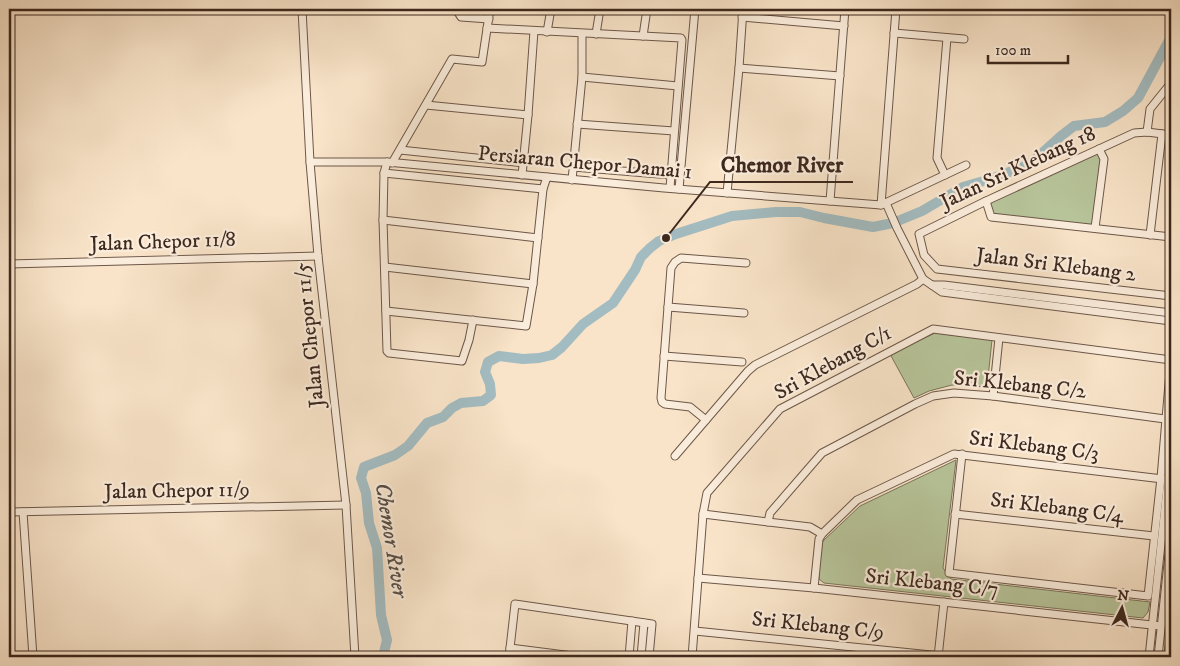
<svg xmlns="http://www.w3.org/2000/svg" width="1180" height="666" font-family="'IM FELL DW Pica',serif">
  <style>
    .green { fill: #b8c59b; stroke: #7a765c }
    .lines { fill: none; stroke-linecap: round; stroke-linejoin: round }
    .river { stroke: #a3bcc1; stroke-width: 10 }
    .minor-casing { stroke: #6c5749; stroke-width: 9 }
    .minor { stroke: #fbeddc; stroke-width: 7 }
    .labels { text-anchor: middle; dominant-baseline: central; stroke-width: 4.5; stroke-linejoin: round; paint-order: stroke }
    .street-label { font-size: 21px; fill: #3d281e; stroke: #fbeddc }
    .water-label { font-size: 22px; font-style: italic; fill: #564d47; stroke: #fbeddc }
    .leader { fill: none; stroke: #3d281e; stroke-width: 2 }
    .callout-dot { fill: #3d281e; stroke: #fbeddc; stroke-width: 2 }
    .callout-label { font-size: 22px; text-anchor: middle; font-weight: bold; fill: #3d281e; stroke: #fbeddc; stroke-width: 4.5; stroke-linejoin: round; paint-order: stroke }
  </style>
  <rect width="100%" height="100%" fill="#f9e4c9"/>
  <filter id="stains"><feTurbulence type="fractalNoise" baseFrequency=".004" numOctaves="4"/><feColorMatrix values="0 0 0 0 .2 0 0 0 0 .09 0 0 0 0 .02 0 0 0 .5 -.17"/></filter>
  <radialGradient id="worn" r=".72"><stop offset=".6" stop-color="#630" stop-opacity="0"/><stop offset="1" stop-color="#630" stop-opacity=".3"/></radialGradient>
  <g class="green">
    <polygon points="1099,149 1104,159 1095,228 991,217 986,201"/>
    <polygon points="935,333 992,340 987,387 952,385 929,391 914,398 890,354"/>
    <polygon points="956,460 943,568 951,579 1150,602 1148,612 1143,618 824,583 819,579 820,549 821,545 824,540 860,506"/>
    <polygon points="1171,589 1171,657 1164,657"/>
  </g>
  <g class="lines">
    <polyline class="river" points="383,657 387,640 381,615 377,548 369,523 366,493 361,478 364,467 395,455 408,446 427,423 443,417 452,408 461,403 483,401 491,395 490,384 485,372 488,362 499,356 523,359 539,358 552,355 562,347 583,324 613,303 635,270 641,257 650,248 659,241 676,234 732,216 776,212 800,212 824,218 873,227 893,223 922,211 963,187 994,178 1030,164 1061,136 1074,126 1105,122 1123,111 1138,98 1171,37"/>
    <defs>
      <g id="minor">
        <polyline points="302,9 310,162 318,256 346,505 355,657"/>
        <polyline points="456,9 461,17 489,19"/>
        <polyline points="742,17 844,26"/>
        <polyline points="487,28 681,38 682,40 670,188"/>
        <polyline points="547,32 551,9"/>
        <polyline points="894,33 964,39"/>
        <polyline points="596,34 600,9"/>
        <polyline points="643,36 647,9"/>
        <polyline points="739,68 840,76"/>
        <polyline points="582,77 678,86"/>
        <polyline points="426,105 528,115"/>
        <polyline points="577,124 674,131"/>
        <polyline points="1147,132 1150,109 1171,83"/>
        <polyline points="1171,135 1147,132 1134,133 986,201 919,234 924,255 937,269 1171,296"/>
        <polyline points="400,150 524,163"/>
        <polyline points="310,162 387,162 664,188 881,205 966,165"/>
        <polyline points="387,162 384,173 383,220 387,351 389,353 462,361 469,340 473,320"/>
        <polyline points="392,163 452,59 482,62 490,9"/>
        <polyline points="573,167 671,175"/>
        <polyline points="384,173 543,189"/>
        <polyline points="522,175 528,115 534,31"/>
        <polyline points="945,175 937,158 947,38"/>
        <polyline points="572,180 582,77 582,34"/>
        <polyline points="679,189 695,9"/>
        <polyline points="727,193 739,68 743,9"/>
        <polyline points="830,201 845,9"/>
        <polyline points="986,201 991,217 1171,237"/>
        <polyline points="886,203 897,228 923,279 942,292 1171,321"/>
        <polyline points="881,205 896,9"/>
        <polyline points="383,220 538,238"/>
        <polyline points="1095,228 1104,159 1099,149"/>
        <polyline points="1150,235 1162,134"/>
        <polyline points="9,264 318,256"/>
        <polyline points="385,267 533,284"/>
        <polyline points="932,285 944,285 1171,313"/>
        <polyline points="668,307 744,313"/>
        <polyline points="386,311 526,326 533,284 543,189 547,177"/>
        <polyline points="664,356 742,362"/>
        <polyline points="993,396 999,338"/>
        <polyline points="706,420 690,407 665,404 662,402 661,398 671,268 675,262 681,258 746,263"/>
        <polyline points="675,456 748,371 755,365 917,284 923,279"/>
        <polyline points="9,512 346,505"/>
        <polyline points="23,512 33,657"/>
        <polyline points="703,514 810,527 822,534"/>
        <polyline points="955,514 1154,536"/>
        <polyline points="768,522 770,513 822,453 915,404 933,396 954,393 993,396 1165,419"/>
        <polyline points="698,578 814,588 1161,626"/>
        <polyline points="814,588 819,539 822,534 857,500 954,454 1171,480"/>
        <polyline points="695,631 951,657"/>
        <polyline points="510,648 581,657"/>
        <polyline points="509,657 515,604 652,624 649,657"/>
        <polyline points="629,657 632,621"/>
        <polyline points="641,657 644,623"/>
        <polyline points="692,657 703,514 707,493 780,409 933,329 1171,360 1161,478 1148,596 949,573 962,454"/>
        <polyline points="938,657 944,602"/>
        <polyline points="1149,657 1171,450"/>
        <polyline points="1158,657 1171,535"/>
      </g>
    </defs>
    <use href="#minor" class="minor-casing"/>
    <use href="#minor" class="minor"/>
  </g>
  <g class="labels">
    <g class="street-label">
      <text transform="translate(585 163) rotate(5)">Persiaran Chepor Damai 1</text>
      <text transform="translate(1018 168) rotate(-25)">Jalan Sri Klebang 18</text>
      <text transform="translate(163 242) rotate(-2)">Jalan Chepor 11/8</text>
      <text transform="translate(1056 265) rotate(7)">Jalan Sri Klebang 2</text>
      <text transform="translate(310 335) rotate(-96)">Jalan Chepor 11/5</text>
      <text transform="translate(833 363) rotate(-29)">Sri Klebang C/1</text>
      <text transform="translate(1020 385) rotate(6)">Sri Klebang C/2</text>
      <text transform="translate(1034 446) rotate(7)">Sri Klebang C/3</text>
      <text transform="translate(177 491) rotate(-1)">Jalan Chepor 11/9</text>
      <text transform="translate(1057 508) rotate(7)">Sri Klebang C/4</text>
      <text transform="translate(932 583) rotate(6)">Sri Klebang C/7</text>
      <text transform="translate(818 626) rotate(6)">Sri Klebang C/9</text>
    </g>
    <g class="water-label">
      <text transform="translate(391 540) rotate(81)">Chemor River</text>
    </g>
  </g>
  <path class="leader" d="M666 238L710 182H853"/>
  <circle class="callout-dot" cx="666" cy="238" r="5"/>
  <g class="callout-label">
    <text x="782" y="172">Chemor River</text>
  </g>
  <rect width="1180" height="666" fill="none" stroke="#f9e4c9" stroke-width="30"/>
  <rect x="10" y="10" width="1160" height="646" fill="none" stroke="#3d281e" stroke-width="2.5"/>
  <rect x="15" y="15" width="1150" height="636" fill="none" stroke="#3d281e"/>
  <g transform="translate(1122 608) rotate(6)" stroke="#fbeddc" stroke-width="4" paint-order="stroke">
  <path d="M0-4L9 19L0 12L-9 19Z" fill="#3d281e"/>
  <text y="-8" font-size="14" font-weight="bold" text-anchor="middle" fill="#3d281e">N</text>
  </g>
  <path d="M988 55v8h80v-8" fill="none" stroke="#3d281e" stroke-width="2.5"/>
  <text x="995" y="55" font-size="15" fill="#3d281e" stroke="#fbeddc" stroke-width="4" paint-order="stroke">100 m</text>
  <rect width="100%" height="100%" filter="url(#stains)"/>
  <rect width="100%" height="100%" fill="url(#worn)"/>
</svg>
